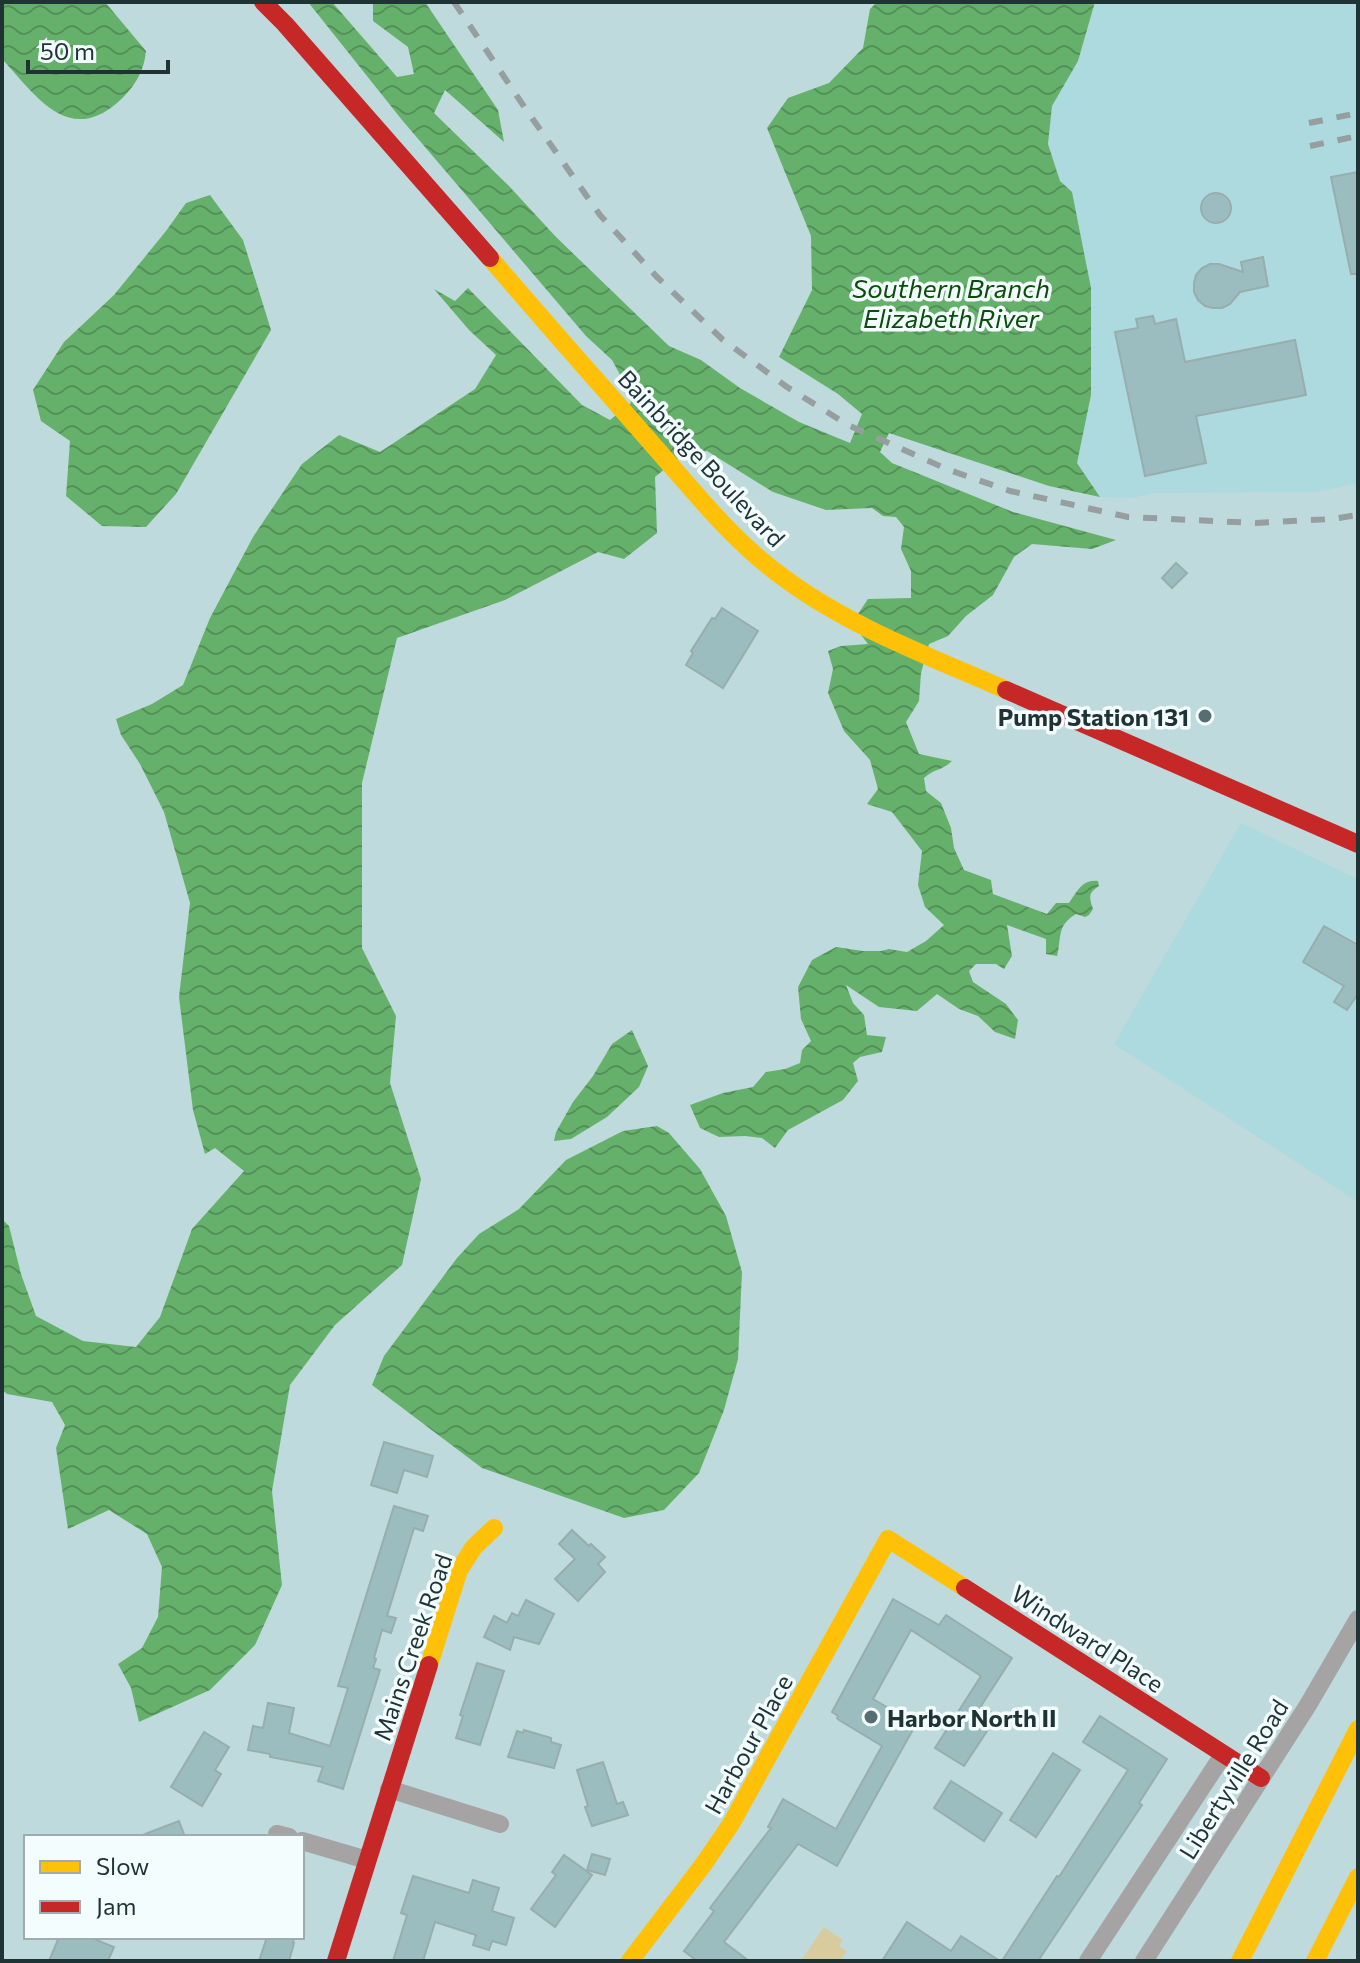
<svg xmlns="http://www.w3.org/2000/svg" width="1360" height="1963" font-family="Commissioner,sans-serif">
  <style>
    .built { fill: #acdade }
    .green { fill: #d8cc9e }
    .water { fill: url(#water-waves) }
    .building { fill: #9cbdbf; stroke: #97adae; stroke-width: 2 }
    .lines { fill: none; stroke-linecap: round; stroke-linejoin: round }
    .street { stroke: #a5a3a3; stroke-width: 18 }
    .slow { stroke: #ffc107; stroke-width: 18 }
    .jam { stroke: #c62828; stroke-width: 18 }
    .rail { stroke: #969e9f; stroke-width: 6; stroke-dasharray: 14 14; stroke-linecap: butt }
    .poi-dot { fill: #576d6f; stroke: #f4fdfe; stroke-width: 3 }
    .labels { text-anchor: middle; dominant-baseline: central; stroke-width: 7; stroke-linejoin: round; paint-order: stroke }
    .street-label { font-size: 24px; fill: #1f3335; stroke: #f4fdfe }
    .poi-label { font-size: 24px; font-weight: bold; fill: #1f3335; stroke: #f4fdfe; text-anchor: end }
    .water-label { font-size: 26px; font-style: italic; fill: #094e09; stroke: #f4fdfe }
  </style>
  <defs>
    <pattern id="water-waves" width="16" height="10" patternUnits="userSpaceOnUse" patternTransform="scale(2)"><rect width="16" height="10" fill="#65b16b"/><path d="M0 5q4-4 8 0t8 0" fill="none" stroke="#539159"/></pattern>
  </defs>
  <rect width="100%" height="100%" fill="#bfdadc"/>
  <g class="built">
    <polygon points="1095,2 1358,2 1358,484 1314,492 1154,493 1133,498 1100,497 1077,463 1091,395 1072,193 1060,181 1048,144 1052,106 1078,61"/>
    <polygon points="1241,823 1358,879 1358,1202 1114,1044"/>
  </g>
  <polygon class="green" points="824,1927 843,1940 839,1946 847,1951 840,1961 805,1961 802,1959"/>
  <g class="water">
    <path d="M2,2H105L146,51C144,73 133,89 117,103C67,146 34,93 2,59Z"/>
    <path d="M308,2H332L397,77L414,74L408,47L373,21V2H425L498,110L504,142L445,90L434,113L509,186L556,237L669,346L701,360L740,388L799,422L850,443L862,414L838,394L779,357L812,290L811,236L767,128L788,98L829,83L863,48L870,9L877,2H1095L1078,61L1052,106L1048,144L1060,181L1072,192L1091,288V395L1077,463L1100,497L1049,486L889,433L880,452L892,463L1013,512L1116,540L1092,549L1032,544L1014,557L993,595L966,616L948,636L929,644L921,673L919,701L906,722L919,754L952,761C942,771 935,768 924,778L926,791L941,803L951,828L954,848L964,870L991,880L993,894L1047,914L1056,903H1069C1077,892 1082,879 1098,881L1099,886C1088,893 1089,897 1093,909L1089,915L1085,917L1076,914C1056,926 1062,937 1057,956L1046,954V939L1007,925L1012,956L1004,969L996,964H976L969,971L973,982L1006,1004L1018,1020L1015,1039L995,1032L978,1016L959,1009L937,994L917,1011L879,1007L846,985L853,1003L864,1015L867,1035L886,1037L882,1052L860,1057L853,1063L858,1081L843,1100L788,1130L775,1148L762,1138L745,1136L719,1137L700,1128L690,1105L723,1093L753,1087L766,1072L785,1069L800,1063L802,1050L811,1041L801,1019L798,987L812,960L836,947L863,951H881L889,949L907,952L926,941L944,925L925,907L918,885L922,851L892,812L867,804L878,789L870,760L844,731L828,693L833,669L828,651L841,646L868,644L852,623L868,599L911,598V571L901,549L904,527L896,517L883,516L872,508L826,510L773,492L707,451L683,454L655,477L657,533L624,559L598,552L505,600L397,638L362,783V948L396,1016L390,1083L421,1179L402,1265L335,1325L290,1385L272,1491L282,1585L255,1645L210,1690L139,1722L131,1688L118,1664L142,1648L158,1617L162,1567L147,1534L109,1510L68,1529L56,1448L65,1425L52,1402L7,1394L2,1390V1219L9,1226L21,1274L36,1316L83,1341L136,1347L160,1317L192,1229L244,1171L215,1148L205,1154L193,1110L179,997L190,903L164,812L140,764L121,735L116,719L152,704L183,685L210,618L253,537L302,464L339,435L380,452L475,389L496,355L469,330L434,289L455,301L468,288L582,405L610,420L631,403L625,384L612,360L586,336L402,120Z"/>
    <polygon points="210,195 243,240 271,330 176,494 146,527 102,526 66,496 70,441 41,421 33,390 64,342 114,295 166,231 186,203"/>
    <polygon points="632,1030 648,1066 639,1087 607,1117 571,1139 554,1141 556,1132 573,1102 593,1076 612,1044"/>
    <polygon points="657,1126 669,1133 700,1169 726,1216 742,1272 738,1359 724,1410 699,1473 664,1510 624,1518 482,1468 372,1385 384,1356 457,1258 479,1234 519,1209 566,1160 623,1131"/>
  </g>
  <g class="building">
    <polygon points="1358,172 1358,274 1351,274 1331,177"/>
    <circle cx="1216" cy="208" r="15"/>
    <polygon points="1263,257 1268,286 1240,292 1230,304 1222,308 1213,308 1205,306 1198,300 1194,292 1194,283 1196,275 1202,268 1210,264 1219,264 1243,272 1241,262"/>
    <polygon points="1153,316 1155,324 1176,319 1185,362 1295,340 1306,395 1196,416 1206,463 1145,476 1115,332 1138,328 1136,319"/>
    <polygon points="1176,563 1187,573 1172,588 1162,578"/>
    <polygon points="722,608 758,631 723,688 686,665 693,653 691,651 712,618 715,619"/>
    <polygon points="1324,926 1358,945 1358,994 1347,1010 1334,1002 1344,986 1303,962"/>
    <polygon points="384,1442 433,1456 427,1477 404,1470 397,1493 371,1485"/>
    <polygon points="394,1506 428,1516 423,1531 414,1528 387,1616 396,1618 391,1633 382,1630 374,1658 376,1659 373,1668 380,1670 343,1789 318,1781 323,1767 270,1757 270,1754 248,1750 253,1726 263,1728 268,1703 294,1708 289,1733 330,1746 348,1688 338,1686"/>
    <polygon points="572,1530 589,1546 591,1544 605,1557 598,1564 605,1572 578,1601 555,1579 575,1559 559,1544"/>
    <polygon points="893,1599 939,1625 946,1615 1012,1658 981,1706 997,1716 964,1766 935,1748 981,1676 911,1630 873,1699 916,1724 837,1866 798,1844 724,1942 749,1961 697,1961 684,1951 714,1911 710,1908 771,1828 768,1827 783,1799 836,1829 882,1746 839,1720 837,1718 838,1716 832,1712"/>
    <polygon points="526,1600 554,1614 539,1644 514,1637 510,1650 484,1637 494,1616 507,1623 512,1613 518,1616"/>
    <polygon points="477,1663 504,1671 480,1745 456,1738 463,1716 460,1715"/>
    <polygon points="1100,1716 1167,1759 1139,1803 1142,1805 1038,1961 1002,1961 1057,1876 1059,1877 1128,1770 1083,1742"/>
    <polygon points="524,1730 551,1738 551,1742 561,1745 554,1768 508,1757 517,1731 523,1733"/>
    <polygon points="204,1732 229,1747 215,1770 221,1774 202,1806 171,1787"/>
    <polygon points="1053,1753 1080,1770 1036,1837 1010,1820"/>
    <polygon points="603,1762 617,1804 623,1802 628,1815 592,1826 585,1807 588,1806 577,1770"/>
    <polygon points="951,1781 1002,1813 984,1841 934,1808"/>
    <polygon points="179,1821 185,1837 140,1837 140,1836"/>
    <polygon points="592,1854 610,1859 605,1875 587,1870"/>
    <polygon points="564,1855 592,1875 555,1927 531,1909 556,1875 552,1872"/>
    <polygon points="413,1876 469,1893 473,1880 499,1888 492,1911 514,1918 506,1945 492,1941 489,1950 473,1945 476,1935 435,1922 423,1961 393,1961 407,1915 401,1913"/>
    <polygon points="907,1922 951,1951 961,1936 1000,1961 882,1961"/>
    <polygon points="59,1937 89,1937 114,1947 108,1961 49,1961"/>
    <polygon points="267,1937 294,1937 293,1943 294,1943 289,1961 259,1961"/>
  </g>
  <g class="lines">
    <g class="street">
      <polyline points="389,1789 500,1824"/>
      <polyline points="277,1834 289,1837"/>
      <polyline points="302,1841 367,1860"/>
      <polyline points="1088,1961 1223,1755"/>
      <polyline points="1144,1961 1308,1705 1358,1619"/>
    </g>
    <g class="slow">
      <path d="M490,258C544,321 599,383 653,445C693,490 731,539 780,575C847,626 929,656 1006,690"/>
      <polyline points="429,1665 459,1570 474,1547 494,1528"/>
      <polyline points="630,1961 703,1865 731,1824 888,1539 965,1588"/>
      <polyline points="1240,1961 1358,1729"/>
      <polyline points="1315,1961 1358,1877"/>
    </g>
    <g class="jam">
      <polyline points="263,2 285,24 490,258"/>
      <polyline points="1006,690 1358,844"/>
      <polyline points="965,1588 1261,1778"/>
      <polyline points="336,1961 429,1665"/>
    </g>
    <g class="rail">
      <polyline points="454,2 525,108 600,215 656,276 722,339 787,387 848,425 949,470 1010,491 1128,517 1256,523 1332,519 1358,515"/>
      <polyline points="1309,123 1358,113"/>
      <polyline points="1310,146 1358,136"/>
    </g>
  </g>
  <g class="poi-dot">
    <circle cx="1205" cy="716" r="8"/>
    <circle cx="871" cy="1717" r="8"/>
  </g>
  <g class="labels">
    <g class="street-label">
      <text transform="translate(702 458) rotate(47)">Bainbridge Boulevard</text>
      <text transform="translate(1088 1638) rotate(33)">Windward Place</text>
      <text transform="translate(412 1647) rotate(-71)">Mains Creek Road</text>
      <text transform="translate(748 1744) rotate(-61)">Harbour Place</text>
      <text transform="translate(1233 1779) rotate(-58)">Libertyville Road</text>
    </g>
    <g class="poi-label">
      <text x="1189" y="716">Pump Station 131</text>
      <text x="887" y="1717" text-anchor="start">Harbor North II</text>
    </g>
    <g class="water-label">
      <text x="951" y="287">Southern Branch<tspan x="951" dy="30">Elizabeth River</tspan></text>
    </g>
  </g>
  <rect width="1360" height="1963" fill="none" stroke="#1f3335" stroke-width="8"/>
  <rect x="24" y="1835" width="280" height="104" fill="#f4fdfe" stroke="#9facae" stroke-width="2"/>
  <rect x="40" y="1861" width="40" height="12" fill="#ffc107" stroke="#9facae" stroke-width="2"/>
  <text x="96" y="1875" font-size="24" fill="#1f3335">Slow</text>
  <rect x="40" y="1901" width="40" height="12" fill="#c62828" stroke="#9facae" stroke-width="2"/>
  <text x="96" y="1915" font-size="24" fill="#1f3335">Jam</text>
  <path d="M28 60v12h140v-12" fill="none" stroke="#1f3335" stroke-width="4"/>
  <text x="40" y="60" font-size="24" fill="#1f3335" stroke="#f4fdfe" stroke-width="6" paint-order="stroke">50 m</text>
</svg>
